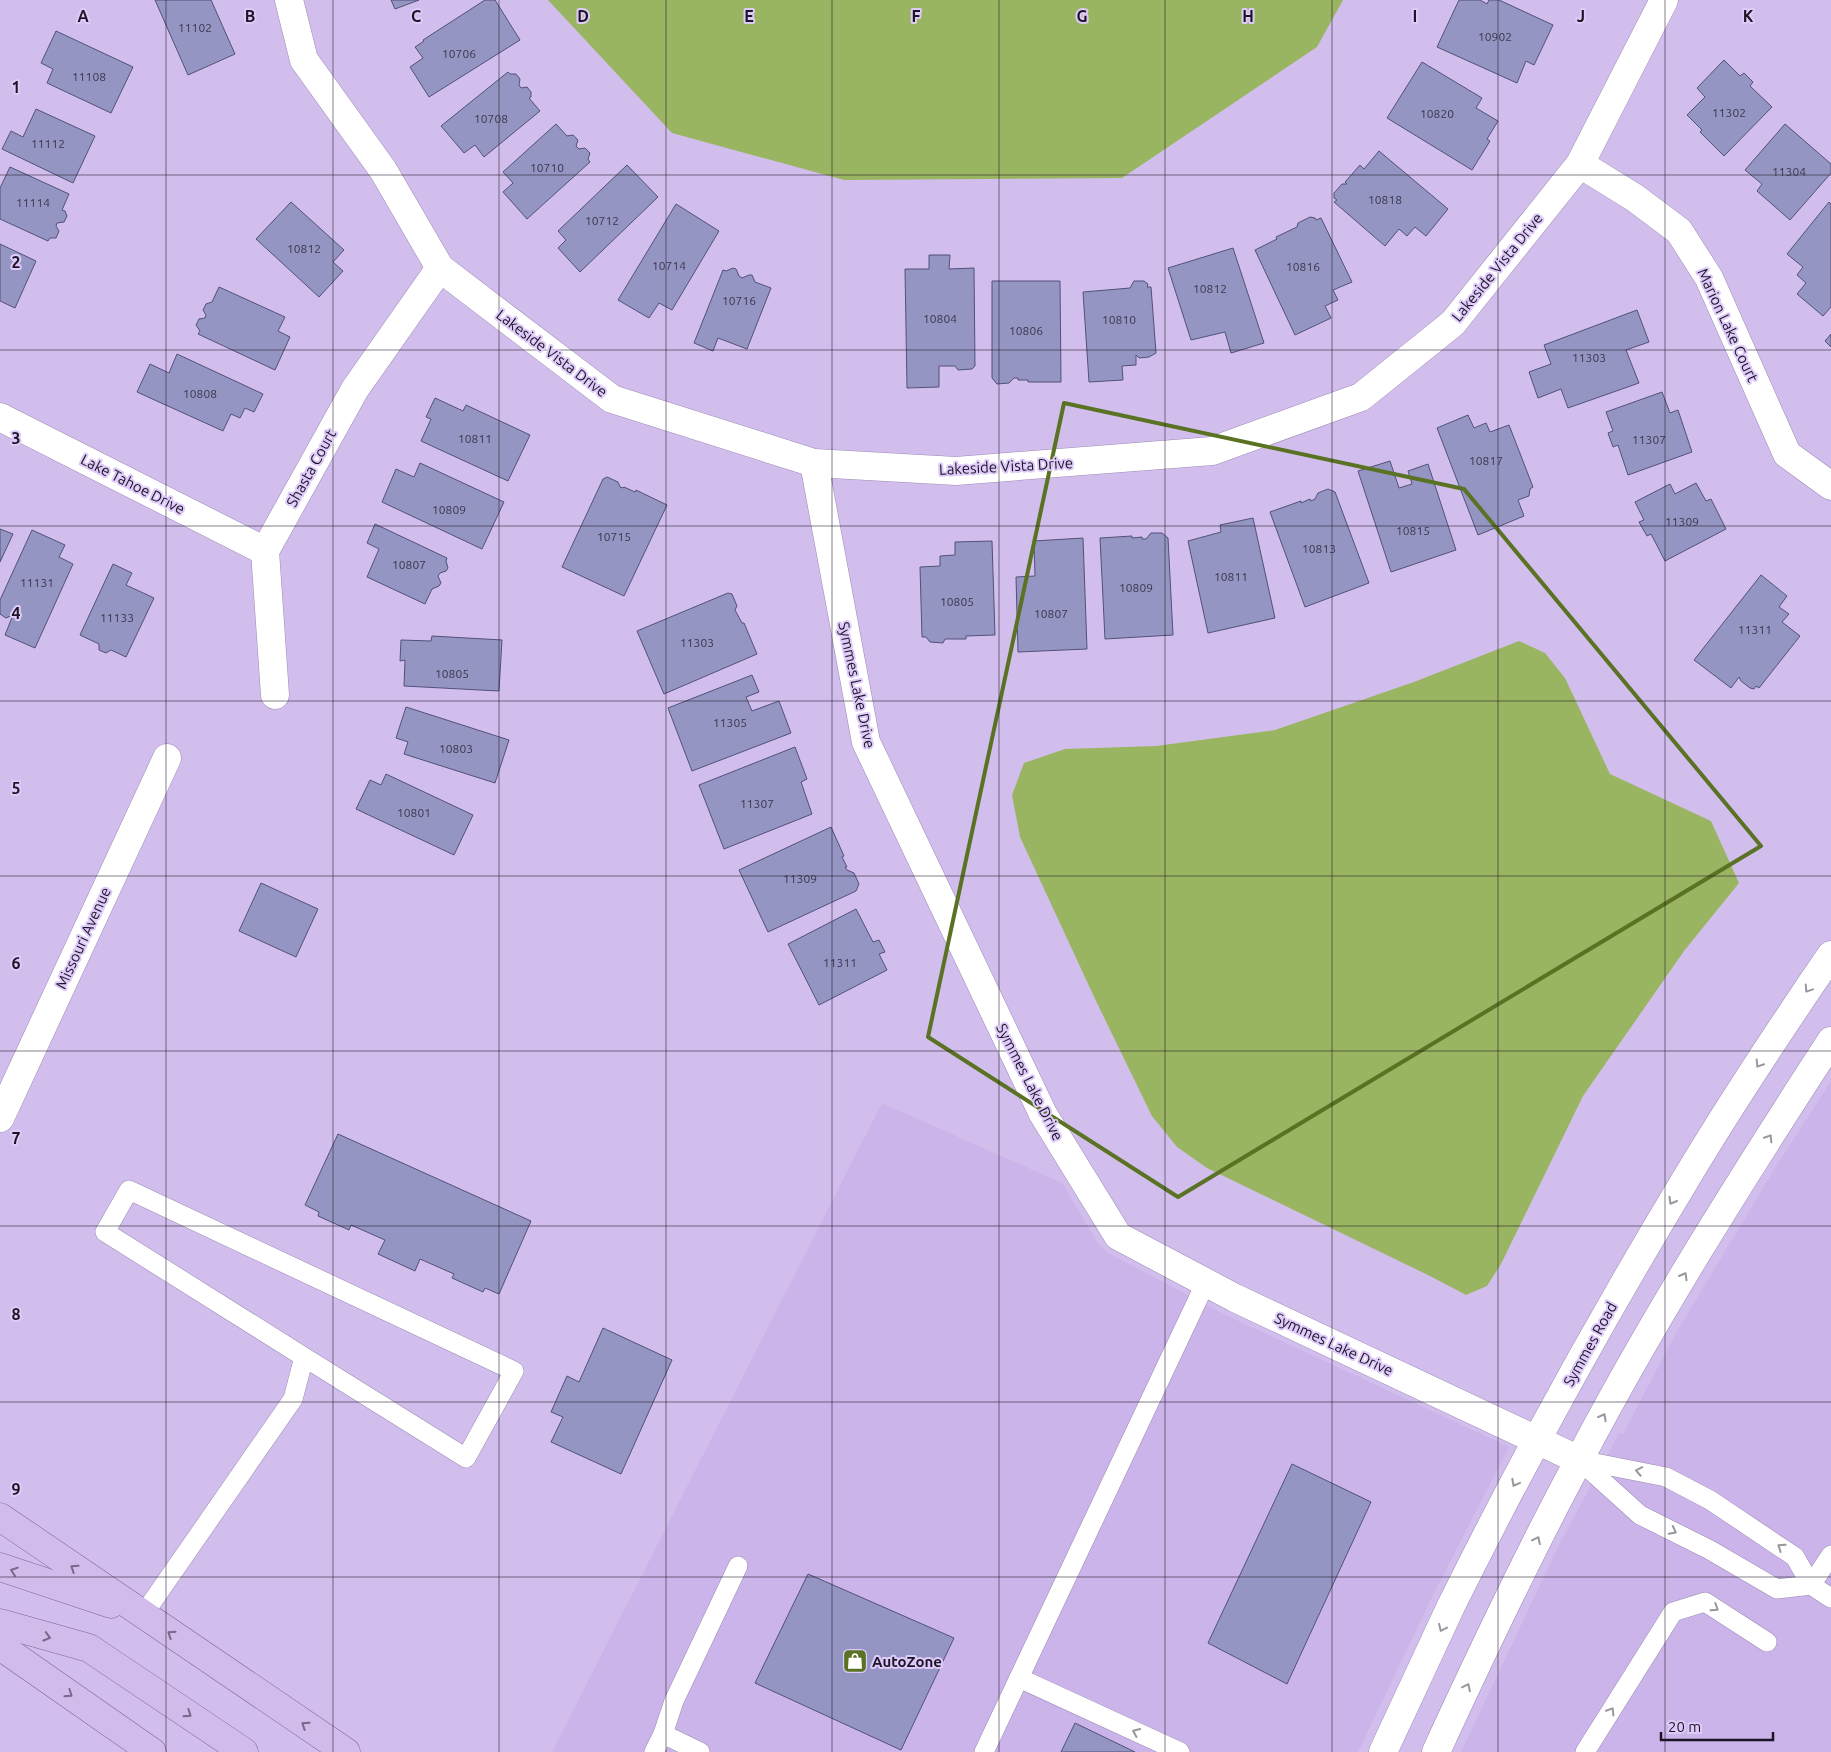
<svg xmlns="http://www.w3.org/2000/svg" width="1831" height="1752" font-family="Ubuntu,sans-serif">
  <style>
    .built { fill: #cbb4e9 }
    .water { fill: #99b561 }
    .building { fill: #9595c3; stroke: #52517a }
    .lines { fill: none; stroke-linecap: round; stroke-linejoin: round }
    .lane-casing { stroke: #9d8ab6; stroke-width: 20 }
    .street-casing { stroke: #9d8ab6; stroke-width: 29 }
    .secondary-casing { stroke: #9d8ab6; stroke-width: 29 }
    .primary-casing { stroke: #7d639c; stroke-width: 29 }
    .lane { stroke: #fff; stroke-width: 19 }
    .street { stroke: #fff; stroke-width: 28 }
    .secondary { stroke: #fff; stroke-width: 28 }
    .primary { stroke: #d0bbea; stroke-width: 28 }
    .oneway { stroke: #99969d }
    .oneway2 { stroke: #766888 }
    .marked { fill: none; stroke: #5a7223; stroke-width: 4; stroke-linejoin: round }
    .grid { fill: none; stroke: #1d1526; stroke-width: 1; stroke-opacity: 0.55 }
    .labels { text-anchor: middle; dominant-baseline: central; stroke-width: 4; stroke-linejoin: round; paint-order: stroke }
    .number-label { font-size: 12px; fill: #3b354d }
    .street-label { font-size: 15px; fill: #1d1526; stroke: #dfcbfa }
    .poi-label { font-size: 15px; font-weight: bold; fill: #1d1526; stroke: #dfcbfa; text-anchor: start }
    .grid-label { font-size: 16px; text-anchor: middle; font-weight: bold; fill: #1d1526; stroke: #dfcbfa; stroke-width: 4; stroke-linejoin: round; paint-order: stroke }
  </style>
  <rect width="100%" height="100%" fill="#d2beec"/>
  <g class="built">
    <polygon points="1831,1081 1831,1752 1461,1752 1558,1547 1619,1433 1623,1434 1676,1333 1775,1168"/>
    <polygon points="882,1103 1062,1183 1099,1245 1108,1253 1226,1315 1509,1447 1432,1597 1358,1752 552,1752"/>
  </g>
  <g class="water">
    <polygon points="548,0 1343,0 1317,47 1122,178 844,180 672,133"/>
    <polygon points="1519,641 1545,653 1565,678 1610,774 1711,821 1739,883 1684,951 1583,1096 1501,1264 1487,1286 1466,1295 1432,1277 1207,1168 1177,1147 1152,1116 1096,1001 1020,837 1012,795 1024,763 1065,749 1156,746 1275,730 1414,682"/>
  </g>
  <g class="building">
    <polygon points="155,0 211,0 235,54 188,75"/>
    <polygon points="391,0 419,0 395,9"/>
    <polygon points="485,0 495,0 520,40 429,97 410,67 423,58 415,47 424,41 423,40"/>
    <polygon points="1459,0 1480,0 1487,4 1489,0 1499,0 1553,25 1534,65 1526,61 1517,83 1437,47"/>
    <polygon points="56,31 133,67 111,113 47,83 53,69 41,63"/>
    <polygon points="1724,60 1740,76 1744,73 1753,82 1750,86 1772,107 1724,156 1700,132 1702,130 1687,115 1705,97 1697,88"/>
    <polygon points="1422,62 1482,98 1476,108 1498,121 1487,139 1490,141 1472,170 1387,118"/>
    <polygon points="508,72 510,74 516,74 520,79 519,85 521,88 527,87 531,92 531,97 529,98 540,111 484,157 475,145 464,153 441,126"/>
    <polygon points="36,109 95,136 73,183 2,149 11,131 23,137"/>
    <polygon points="556,124 567,136 573,135 578,140 576,146 579,149 585,148 590,153 588,159 590,162 527,219 503,192 513,183 503,172"/>
    <polygon points="1785,124 1831,164 1831,173 1790,220 1757,191 1762,184 1745,170"/>
    <polygon points="1379,151 1448,209 1426,236 1415,227 1407,236 1399,229 1385,246 1334,202 1337,200 1334,198 1334,193 1342,184 1347,184 1345,182 1360,165 1364,169"/>
    <polygon points="627,165 658,197 580,272 558,248 566,240 558,231"/>
    <polygon points="10,167 69,194 62,210 65,211 67,216 64,222 57,223 56,226 59,231 56,238 50,238 48,241 0,219 0,188"/>
    <polygon points="291,202 344,250 333,262 343,271 319,297 256,239"/>
    <polygon points="1829,202 1831,204 1831,307 1823,316 1797,294 1806,283 1797,275 1803,267 1787,254"/>
    <polygon points="676,204 719,231 672,310 659,303 649,318 618,300"/>
    <polygon points="1310,217 1315,218 1316,220 1321,218 1352,282 1333,290 1338,300 1325,306 1331,318 1295,335 1255,250 1277,239 1276,237 1297,227 1298,223"/>
    <polygon points="0,244 36,261 15,308 0,301"/>
    <polygon points="1233,248 1264,343 1231,353 1225,332 1191,340 1168,268"/>
    <polygon points="929,255 950,255 949,269 974,268 975,366 972,369 958,370 955,366 939,366 939,387 907,388 905,269 929,269"/>
    <polygon points="733,268 736,269 739,276 742,278 749,275 752,275 755,282 771,288 747,349 718,338 713,351 694,343 723,270 726,271"/>
    <polygon points="992,281 1060,281 1061,382 1028,382 1028,380 1018,380 1018,378 1014,378 1009,383 997,384 992,378"/>
    <polygon points="1134,281 1144,281 1148,284 1147,287 1151,287 1156,353 1149,357 1139,358 1136,355 1136,365 1122,366 1123,380 1089,382 1083,292 1130,288"/>
    <polygon points="219,287 285,317 278,331 290,337 275,370 198,334 200,331 196,325 199,319 205,318 206,315 203,310 206,304 212,302"/>
    <polygon points="1637,310 1649,342 1626,350 1639,383 1568,408 1561,389 1538,398 1529,372 1551,364 1544,345"/>
    <polygon points="1831,334 1831,347 1825,341"/>
    <polygon points="177,354 263,394 254,412 245,408 240,418 231,414 223,431 137,392 150,364 169,373"/>
    <polygon points="1662,392 1670,413 1678,410 1692,452 1628,475 1618,445 1613,447 1608,433 1613,431 1606,412"/>
    <polygon points="435,398 463,411 466,405 530,435 508,481 421,441 431,419 426,417"/>
    <polygon points="1468,415 1474,428 1486,423 1490,432 1509,425 1533,487 1530,489 1529,496 1518,500 1524,516 1478,535 1437,428"/>
    <polygon points="1390,461 1399,488 1412,484 1408,471 1428,464 1456,550 1391,572 1358,471"/>
    <polygon points="420,463 504,502 482,549 382,502 396,469 414,477"/>
    <polygon points="607,477 618,482 620,487 623,488 624,487 635,492 636,490 667,505 624,596 562,567 603,479"/>
    <polygon points="1696,483 1706,501 1711,499 1726,529 1665,561 1651,534 1647,536 1639,522 1644,520 1635,502 1670,484 1675,494"/>
    <polygon points="1328,489 1335,492 1369,583 1305,607 1270,512 1301,501 1301,503 1310,499 1311,501 1315,499 1318,493"/>
    <polygon points="1253,518 1275,618 1208,633 1188,541 1221,532 1220,525"/>
    <polygon points="375,524 447,558 446,561 448,568 446,571 440,573 438,576 441,583 439,586 432,589 425,604 367,577 379,549 367,543"/>
    <polygon points="0,529 13,534 0,562"/>
    <polygon points="32,530 65,545 59,557 73,564 35,648 5,635 13,615 6,618 0,614 0,600"/>
    <polygon points="1151,533 1162,533 1168,538 1173,635 1105,639 1100,538 1132,536 1132,538 1142,537 1142,539 1146,539"/>
    <polygon points="1083,538 1087,649 1018,652 1016,577 1035,576 1034,541"/>
    <polygon points="992,541 995,635 966,636 966,639 945,639 943,643 930,642 926,637 922,637 920,567 940,566 940,556 955,555 955,542"/>
    <polygon points="113,564 132,573 126,585 154,598 126,657 111,650 106,653 99,650 99,644 80,635"/>
    <polygon points="1761,575 1787,596 1779,607 1789,614 1782,622 1800,636 1759,688 1756,686 1754,689 1750,688 1741,681 1739,677 1731,688 1694,660"/>
    <polygon points="728,593 732,594 737,606 735,610 742,623 744,623 757,654 664,694 637,631"/>
    <polygon points="432,636 502,640 499,691 404,686 405,660 400,661 401,640 431,641"/>
    <polygon points="752,675 759,692 746,697 752,711 779,701 791,733 692,771 668,708"/>
    <polygon points="406,707 509,740 495,783 404,754 408,742 396,738"/>
    <polygon points="795,747 807,779 801,782 812,814 724,849 699,785"/>
    <polygon points="386,774 473,815 454,855 356,809 370,780 381,785"/>
    <polygon points="831,827 844,856 842,857 847,867 845,867 847,870 854,873 859,884 856,891 768,932 739,870"/>
    <polygon points="261,883 318,909 296,957 239,931"/>
    <polygon points="856,909 873,942 879,940 885,952 879,954 887,970 819,1005 788,944"/>
    <polygon points="338,1134 531,1221 499,1294 485,1288 483,1292 452,1278 454,1274 420,1259 415,1271 378,1254 385,1240 351,1225 349,1230 318,1216 319,1212 305,1205"/>
    <polygon points="603,1328 672,1360 621,1474 551,1442 563,1417 551,1412 567,1376 579,1382"/>
    <polygon points="1292,1464 1371,1502 1287,1684 1208,1643"/>
    <polygon points="808,1574 954,1638 901,1750 755,1683"/>
    <polygon points="1075,1723 1135,1752 1061,1752"/>
  </g>
  <g class="lines">
    <defs>
      <g id="lane">
        <polyline points="1579,1460 1640,1515 1710,1550 1777,1589 1811,1585 1831,1555"/>
        <polyline points="1580,1460 1666,1477 1710,1500 1795,1557 1811,1585 1831,1598"/>
        <polyline points="143,1615 293,1399 304,1357 105,1232 129,1190 514,1371 466,1458 304,1357"/>
        <polyline points="1019,1678 1180,1752"/>
        <polyline points="663,1734 674,1701 738,1566"/>
        <polyline points="654,1752 663,1734 700,1752"/>
        <polyline points="984,1752 1206,1282"/>
        <polyline points="1585,1752 1673,1612 1705,1602 1767,1642"/>
      </g>
      <g id="street">
        <polyline points="289,0 304,60 383,170 440,268 612,399 814,463 956,471 1212,451 1361,397 1453,323 1580,164 1664,0"/>
        <polyline points="1580,164 1635,198 1679,231 1709,278 1787,454 1831,486"/>
        <polyline points="0,417 265,551"/>
        <polyline points="814,463 866,742 1043,1114 1118,1236 1235,1298 1579,1460"/>
        <polyline points="275,695 265,551 355,389 440,268"/>
        <polyline points="0,1118 167,758"/>
      </g>
      <g id="secondary">
        <path d="M1383,1752C1406,1703 1428,1655 1451,1606C1522,1463 1599,1323 1681,1187C1728,1108 1779,1031 1831,955"/>
        <path d="M1436,1752C1481,1654 1527,1557 1578,1462C1654,1317 1742,1178 1831,1041"/>
      </g>
      <g id="primary">
        <polyline points="0,1517 346,1752"/>
        <polyline points="0,1567 111,1604"/>
        <polyline points="0,1623 89,1648 244,1752"/>
        <polyline points="0,1646 152,1752"/>
      </g>
    </defs>
    <use href="#lane" class="lane-casing"/>
    <use href="#street" class="street-casing"/>
    <use href="#secondary" class="secondary-casing"/>
    <use href="#primary" class="primary-casing"/>
    <use href="#lane" class="lane"/>
    <use href="#street" class="street"/>
    <use href="#secondary" class="secondary"/>
    <use href="#primary" class="primary"/>
  </g>
  <defs><path id="oneway-chevron" d="M-2-3.5L2.5 0L-2 3.5" fill="none" stroke-width="1.6" stroke-linecap="round" stroke-linejoin="round" transform="scale(1.25)"/></defs>
  <g class="oneway">
    <use href="#oneway-chevron" transform="translate(1808 989) rotate(124)"/>
    <use href="#oneway-chevron" transform="translate(1759 1064) rotate(123)"/>
    <use href="#oneway-chevron" transform="translate(1769 1138) rotate(-58)"/>
    <use href="#oneway-chevron" transform="translate(1672 1201) rotate(120)"/>
    <use href="#oneway-chevron" transform="translate(1684 1276) rotate(-60)"/>
    <use href="#oneway-chevron" transform="translate(1603 1417) rotate(-61)"/>
    <use href="#oneway-chevron" transform="translate(1639 1471) rotate(-169)"/>
    <use href="#oneway-chevron" transform="translate(1515 1483) rotate(118)"/>
    <use href="#oneway-chevron" transform="translate(1673 1531) rotate(27)"/>
    <use href="#oneway-chevron" transform="translate(1537 1540) rotate(-64)"/>
    <use href="#oneway-chevron" transform="translate(1781 1547) rotate(-145)"/>
    <use href="#oneway-chevron" transform="translate(1715 1608) rotate(33)"/>
    <use href="#oneway-chevron" transform="translate(1442 1628) rotate(115)"/>
    <use href="#oneway-chevron" transform="translate(1467 1687) rotate(-64)"/>
    <use href="#oneway-chevron" transform="translate(1611 1711) rotate(-58)"/>
    <use href="#oneway-chevron" transform="translate(1136 1732) rotate(-155)"/>
  </g>
  <g class="oneway2">
    <use href="#oneway-chevron" transform="translate(74 1568) rotate(-146)"/>
    <use href="#oneway-chevron" transform="translate(14 1571) rotate(-161)"/>
    <use href="#oneway-chevron" transform="translate(171 1634) rotate(-146)"/>
    <use href="#oneway-chevron" transform="translate(47 1637) rotate(16)"/>
    <use href="#oneway-chevron" transform="translate(69 1694) rotate(35)"/>
    <use href="#oneway-chevron" transform="translate(188 1714) rotate(34)"/>
    <use href="#oneway-chevron" transform="translate(305 1725) rotate(-146)"/>
  </g>
  <path class="marked" d="M1064,403L1464,489L1761,846L1178,1197L928,1037Z"/>
  <path class="grid" d="M166,0V1752M333,0V1752M499,0V1752M666,0V1752M832,0V1752M999,0V1752M1165,0V1752M1332,0V1752M1498,0V1752M1665,0V1752M0,175H1831M0,350H1831M0,526H1831M0,701H1831M0,876H1831M0,1051H1831M0,1226H1831M0,1402H1831M0,1577H1831"/>
  <defs>
    <symbol id="shop-square" viewBox="-11 -11 22 22"><rect x="-9" y="-9" width="18" height="18" rx="4" fill="#5a7223" stroke="#dfcbfa"/><path d="M-5-2.5h2.3a2.7 3.5 0 0 1 5.4 0H5L5.5 6h-11ZM-1.5-2.5h3a1.5 2.3 0 0 0-3 0Z" fill="#fff"/></symbol>
  </defs>
  <g fill-rule="evenodd">
    <use href="#shop-square" x="841" y="1647" width="28" height="28"/>
  </g>
  <g class="labels">
    <g class="number-label">
      <text x="195" y="27">11102</text>
      <text x="1495" y="36">10902</text>
      <text x="459" y="53">10706</text>
      <text x="89" y="76">11108</text>
      <text x="1729" y="112">11302</text>
      <text x="1437" y="113">10820</text>
      <text x="491" y="118">10708</text>
      <text x="48" y="143">11112</text>
      <text x="547" y="167">10710</text>
      <text x="1789" y="171">11304</text>
      <text x="1385" y="199">10818</text>
      <text x="33" y="202">11114</text>
      <text x="602" y="220">10712</text>
      <text x="304" y="248">10812</text>
      <text x="669" y="265">10714</text>
      <text x="1303" y="266">10816</text>
      <text x="1210" y="288">10812</text>
      <text x="739" y="300">10716</text>
      <text x="940" y="318">10804</text>
      <text x="1119" y="319">10810</text>
      <text x="1026" y="330">10806</text>
      <text x="1589" y="357">11303</text>
      <text x="200" y="393">10808</text>
      <text x="475" y="438">10811</text>
      <text x="1649" y="439">11307</text>
      <text x="1486" y="460">10817</text>
      <text x="449" y="509">10809</text>
      <text x="1682" y="521">11309</text>
      <text x="1413" y="530">10815</text>
      <text x="614" y="536">10715</text>
      <text x="1319" y="548">10813</text>
      <text x="409" y="564">10807</text>
      <text x="1231" y="576">10811</text>
      <text x="37" y="582">11131</text>
      <text x="1136" y="587">10809</text>
      <text x="957" y="601">10805</text>
      <text x="1051" y="613">10807</text>
      <text x="117" y="617">11133</text>
      <text x="1755" y="629">11311</text>
      <text x="697" y="642">11303</text>
      <text x="452" y="673">10805</text>
      <text x="730" y="722">11305</text>
      <text x="456" y="748">10803</text>
      <text x="757" y="803">11307</text>
      <text x="414" y="812">10801</text>
      <text x="800" y="878">11309</text>
      <text x="840" y="962">11311</text>
    </g>
    <g class="street-label">
      <text transform="translate(1497 267) rotate(-51)">Lakeside Vista Drive</text>
      <text transform="translate(1728 325) rotate(65)">Marion Lake Court</text>
      <text transform="translate(552 353) rotate(37)">Lakeside Vista Drive</text>
      <text transform="translate(1006 466) rotate(-3)">Lakeside Vista Drive</text>
      <text transform="translate(311 468) rotate(-61)">Shasta Court</text>
      <text transform="translate(133 484) rotate(27)">Lake Tahoe Drive</text>
      <text transform="translate(857 685) rotate(78)">Symmes Lake Drive</text>
      <text transform="translate(83 938) rotate(-65)">Missouri Avenue</text>
      <text transform="translate(1030 1082) rotate(63)">Symmes Lake Drive</text>
      <text transform="translate(1334 1344) rotate(25)">Symmes Lake Drive</text>
      <text transform="translate(1590 1344) rotate(-61)">Symmes Road</text>
    </g>
    <g class="poi-label">
      <text x="872" y="1661">AutoZone</text>
    </g>
  </g>
  <g class="grid-label">
    <text x="83" y="22">A</text>
    <text x="250" y="22">B</text>
    <text x="416" y="22">C</text>
    <text x="583" y="22">D</text>
    <text x="749" y="22">E</text>
    <text x="916" y="22">F</text>
    <text x="1082" y="22">G</text>
    <text x="1248" y="22">H</text>
    <text x="1415" y="22">I</text>
    <text x="1581" y="22">J</text>
    <text x="1748" y="22">K</text>
    <text x="16" y="93">1</text>
    <text x="16" y="268">2</text>
    <text x="16" y="444">3</text>
    <text x="16" y="619">4</text>
    <text x="16" y="794">5</text>
    <text x="16" y="969">6</text>
    <text x="16" y="1144">7</text>
    <text x="16" y="1320">8</text>
    <text x="16" y="1495">9</text>
  </g>
  <path d="M1661 1732v8h112v-8" fill="none" stroke="#1d1526" stroke-width="2.5"/>
  <text x="1668" y="1732" font-size="15" fill="#1d1526" stroke="#dfcbfa" stroke-width="4" paint-order="stroke">20 m</text>
</svg>
